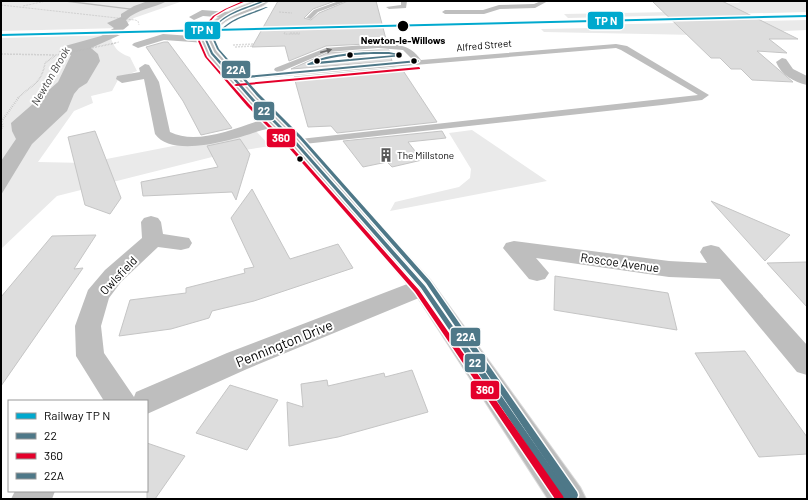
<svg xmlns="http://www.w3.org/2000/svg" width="808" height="500" font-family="Barlow,sans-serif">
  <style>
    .green { fill: #eaeaea }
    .water { fill: #bcbcbc }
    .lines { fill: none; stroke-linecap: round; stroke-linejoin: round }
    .stream { fill: #bcbcbc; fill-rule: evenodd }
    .building { fill: #ddd; stroke: #c5c5c5 }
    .primary-casing { stroke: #dbdbdb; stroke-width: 2 }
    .path-far2 { stroke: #b8b8b8; stroke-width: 1; stroke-dasharray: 0.5 1; stroke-linecap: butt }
    .path-far1 { stroke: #b8b8b8; stroke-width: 1.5; stroke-dasharray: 0.5 1; stroke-linecap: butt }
    .path { stroke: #b8b8b8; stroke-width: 2; stroke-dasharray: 0.5 1.5; stroke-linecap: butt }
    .service { fill: #bebebe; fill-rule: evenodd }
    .minor { fill: #bebebe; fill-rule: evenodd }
    .primary { fill: #bdbdbd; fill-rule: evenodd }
    .bus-1-casing { stroke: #fff; stroke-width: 3 }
    .bus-2-casing { stroke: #fff; stroke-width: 3 }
    .bus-3-casing { stroke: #fff; stroke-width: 3 }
    .bus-1 { fill: #4e7888; fill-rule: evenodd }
    .bus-2 { fill: #e4002b; fill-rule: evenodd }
    .bus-3 { fill: #4e7888; fill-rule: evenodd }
    .rail-1-casing { stroke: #fff; stroke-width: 3 }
    .rail-1 { fill: #00a9ce; fill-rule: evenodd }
    .oneway { fill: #686868 }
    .stop-dot { fill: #000; stroke: #fff; stroke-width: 1.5 }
    .labels { text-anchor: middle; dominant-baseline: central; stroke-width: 4; stroke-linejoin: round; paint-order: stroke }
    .far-stop-label { font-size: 10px; font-weight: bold; fill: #000; stroke: #fff }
    .far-street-label { font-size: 10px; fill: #000; stroke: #fff }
    .far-poi-label { font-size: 10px; fill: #000; stroke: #fff; text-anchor: start }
    .far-water-label { font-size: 11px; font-style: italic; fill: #414141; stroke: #fff }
    .street-label { font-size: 12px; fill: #000; stroke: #fff }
    .near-street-label { font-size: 14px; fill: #000; stroke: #fff }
    .line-badge { stroke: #fff; stroke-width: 1.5 }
    .badge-label { font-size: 11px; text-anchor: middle; font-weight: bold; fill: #fff }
  </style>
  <rect width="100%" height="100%" fill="#fff"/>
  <g class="green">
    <polygon points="1,1 183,1 134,18 121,28 1,31"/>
    <polygon points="735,1 807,1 807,12 568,18 564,14 672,12 659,4 741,3"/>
    <polygon points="807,20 807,30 697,35 544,32 541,29 592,28 588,25"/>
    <path d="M110,35C114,48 117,52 130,57L137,71L119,78L112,91L91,96L93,103L74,111L38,162L86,163L255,130L270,146L232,152L57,196L1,249V38Z"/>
    <polygon points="472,130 547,181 390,211 395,202 459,187 470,178 471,169 449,133"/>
  </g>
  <path class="water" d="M148,1H167C154,8 137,9 126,20L129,25L117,35H120L91,48L98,54L100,61L87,83L79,88L74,94L67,111L32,144L1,195V161L16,139L12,131L11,123L58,82L71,55L59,52L65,46L101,36L114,28L107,23L121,17V14L134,6Z"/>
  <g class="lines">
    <polygon class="stream" points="59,1 71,1 135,9 133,10"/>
  </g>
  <g class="building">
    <polygon points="278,1 335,1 313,9 304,18 311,20 319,13 348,1 376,1 387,43 326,46 289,61 285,46 252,47"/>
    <polygon points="652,1 722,1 798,39 769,39 787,53 757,51 793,82 752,80 741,69 731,69 720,58 711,58"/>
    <polygon points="164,42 168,42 232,128 201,135 183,101 146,47"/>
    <polygon points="378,50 389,50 392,61 291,69 327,53"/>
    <polygon points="394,68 402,69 437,122 337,133 331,126 308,127 294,77"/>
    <polygon points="95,131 121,198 110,214 85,205 68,137"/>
    <polygon points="442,131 446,138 408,142 422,160 392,167 387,162 363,167 343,141"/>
    <polygon points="240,139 250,154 236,200 232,192 143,196 141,182 218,167 207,146"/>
    <polygon points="252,189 290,259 338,244 353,268 254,301 212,311 209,318 171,329 119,336 130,300 186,293 186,288 245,273 244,269 254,267 231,218"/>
    <polygon points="711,201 790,235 765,261"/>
    <polygon points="96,235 74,269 83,268 1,386 1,297 52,236"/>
    <polygon points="807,262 807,307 767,263"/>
    <polygon points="555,276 668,293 677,330 554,310"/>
    <polygon points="745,351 807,437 807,454 759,457 695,353"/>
    <polygon points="412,370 428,412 338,437 289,446 287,402 303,407 301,384 327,380 328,386 384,373 385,377"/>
    <polygon points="230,385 278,400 247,450 196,433"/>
    <polygon points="147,443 185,456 155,499 147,499"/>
  </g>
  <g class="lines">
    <defs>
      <path id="primary" d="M256,1H268C253,17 221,10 211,40L217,52L258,97L301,139L431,281L580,487L586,499H548L415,293L289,145L248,103L208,55L201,40C209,16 235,9 256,1Z"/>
    </defs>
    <use href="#primary" class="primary-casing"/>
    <g class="path-far2">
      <polyline points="1,5 135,20 138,21 139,25"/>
      <polyline points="23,6 46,1"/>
      <polyline points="279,12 292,13"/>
      <polyline points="285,32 284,34 300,34"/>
      <polyline points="290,33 300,33"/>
      <polyline points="111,44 119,42"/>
    </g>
    <g class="path-far1">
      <polyline points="233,45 254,44"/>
      <polyline points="235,47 253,46"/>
      <polyline points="1,54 55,55"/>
      <path d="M18,98C32,84 41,85 45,63L56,55L116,43"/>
    </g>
    <polyline class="path" points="1,130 3,125 1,122 19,97"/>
    <g class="service">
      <polygon points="247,1 263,1 264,2 261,4"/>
      <polygon points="339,1 347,1 318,12 311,19 306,18 314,10"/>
      <polygon points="401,1 407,1 406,8 389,9 386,7 401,5"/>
      <polygon points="541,1 548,1 535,8 500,9 484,14 445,14 442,12 445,10 483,10 499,5 534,4"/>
      <path d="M378,44C397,45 409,43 421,60L616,44L627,46L709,95L702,100L662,105L295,145L290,142L291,140L698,95L621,50L616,48L235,80L231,78L235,76L277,72L274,70L275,68L326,48ZM378,48L403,50L414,61L280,72L327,52Z"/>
    </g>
    <g class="minor">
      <polygon points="202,10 229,12 234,15 229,18 203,16 194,20 189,17"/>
      <polygon points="163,34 206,37 211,40 206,43 164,40 138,48 132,45 134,43"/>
      <path d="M782,58L786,59L793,69L807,76V85C794,82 781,75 776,62Z"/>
      <path d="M145,64L149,65L159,82L170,132C200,147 244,124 274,116L279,118L282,121C277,127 266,129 259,131C236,139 172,159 155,134L144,79L122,83L116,79L117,76L140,72L139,68Z"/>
      <polygon points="151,216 158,218 161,222 163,234 189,238 192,243 189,248 181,250 158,247 121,282 109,298 101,326 104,353 134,397 136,392 227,353 415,281 423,279 431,281 435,287 431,293 247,369 147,414 147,401 104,401 76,356 75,326 88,290 105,270 142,238 141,222 144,218"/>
      <polygon points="514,241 669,261 707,263 700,252 703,247 711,245 719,247 807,345 807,375 797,372 720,279 669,277 536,258 549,273 545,279 537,281 529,279 503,248 506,243"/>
      <polygon points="15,491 55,491 52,499 11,499"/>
    </g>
    <use href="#primary" class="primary"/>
    <defs>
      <path id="bus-1" d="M262,1H265C241,12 220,13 207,40L213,53L235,77L418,60L419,61L418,62L236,79L254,99L296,141L425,286L571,496L572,499H563L421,288L294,143L252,101L211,54L205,40C217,15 238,10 262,1Z"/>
      <g id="bus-2">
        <polygon points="243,1 246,1 227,9 215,16 203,30 200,41 207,57 249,104 291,146 419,290 563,496 564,499 555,499 415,292 289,148 247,106 205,57 198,41 201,30 213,16 225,9"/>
        <polygon points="419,67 420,68 420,69 236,86 234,85 236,84"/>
      </g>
      <g id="bus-3">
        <path d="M266,7H268C248,17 227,18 215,40L219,49L259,94L301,136L430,281L577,492L578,495L577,498L574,499L571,498L426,283L299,138L257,96L217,49L213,40C225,19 245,15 266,7Z"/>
        <path d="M389,52L403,55L402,56L308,65L307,64C330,52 363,52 389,52ZM379,54H389L396,55L315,62C335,56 357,54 379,54Z"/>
      </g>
    </defs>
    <use href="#bus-1" class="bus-1-casing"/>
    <use href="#bus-2" class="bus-2-casing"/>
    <use href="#bus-3" class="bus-3-casing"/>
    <use href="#bus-1" class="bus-1"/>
    <use href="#bus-2" class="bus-2"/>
    <use href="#bus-3" class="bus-3"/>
    <defs>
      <polygon id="rail-1" points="807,15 807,17 1,36 1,34"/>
    </defs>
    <use href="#rail-1" class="rail-1-casing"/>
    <use href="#rail-1" class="rail-1"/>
  </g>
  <defs><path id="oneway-solid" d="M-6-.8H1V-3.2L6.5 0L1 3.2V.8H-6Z"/></defs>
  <use class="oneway" href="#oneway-solid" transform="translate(326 51) rotate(-15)"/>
  <defs>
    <symbol id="building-bare" viewBox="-9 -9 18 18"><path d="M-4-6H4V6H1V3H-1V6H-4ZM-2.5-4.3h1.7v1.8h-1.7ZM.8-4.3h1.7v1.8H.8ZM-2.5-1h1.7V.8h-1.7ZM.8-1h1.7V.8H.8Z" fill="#595959" stroke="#fff" stroke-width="2.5" paint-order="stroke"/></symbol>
  </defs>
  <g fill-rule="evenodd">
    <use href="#building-bare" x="376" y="145" width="20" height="20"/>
  </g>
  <g class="stop-dot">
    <circle cx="403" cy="26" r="6"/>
    <circle cx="350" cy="55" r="3.5"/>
    <circle cx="399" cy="55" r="3.5"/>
    <circle cx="317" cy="61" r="3.5"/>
    <circle cx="414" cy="61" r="3.5"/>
    <circle cx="300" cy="159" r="3.5"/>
  </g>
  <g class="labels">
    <g class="far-stop-label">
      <text x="403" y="40">Newton-le-Willows</text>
    </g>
    <g class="far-street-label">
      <text transform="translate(484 45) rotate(-5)">Alfred Street</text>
    </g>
    <g class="far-poi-label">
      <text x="397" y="155">The Millstone</text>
    </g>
    <g class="far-water-label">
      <text transform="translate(50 76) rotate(-60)">Newton Brook</text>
    </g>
    <g class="street-label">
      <text transform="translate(620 262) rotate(8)">Roscoe Avenue</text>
      <text transform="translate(118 275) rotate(-46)">Owlsfield</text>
    </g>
    <g class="near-street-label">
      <text transform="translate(284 343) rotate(-22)">Pennington Drive</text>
    </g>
  </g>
  <g class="line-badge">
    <rect x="587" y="11" width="37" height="19" rx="4" fill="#00a9ce"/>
    <rect x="184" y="21" width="37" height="19" rx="4" fill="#00a9ce"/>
    <rect x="221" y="60" width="30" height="19" rx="4" fill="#4e7888"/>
    <rect x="253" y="101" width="22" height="20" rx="4" fill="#4e7888"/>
    <rect x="266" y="128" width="30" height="20" rx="4" fill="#e4002b"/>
    <rect x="450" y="327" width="31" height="20" rx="4" fill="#4e7888"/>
    <rect x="464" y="353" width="22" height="20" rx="4" fill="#4e7888"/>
    <rect x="470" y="380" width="30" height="20" rx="4" fill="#e4002b"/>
  </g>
  <g class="badge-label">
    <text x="606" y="25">TP N</text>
    <text x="202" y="34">TP N</text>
    <text x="236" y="74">22A</text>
    <text x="264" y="115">22</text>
    <text x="281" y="142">360</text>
    <text x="466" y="341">22A</text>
    <text x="475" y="367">22</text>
    <text x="485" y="394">360</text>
  </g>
  <rect width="808" height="500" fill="none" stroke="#000000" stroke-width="4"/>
  <rect x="8" y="400" width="140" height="92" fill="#ffffff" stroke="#999999"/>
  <rect x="16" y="413" width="20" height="6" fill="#00a9ce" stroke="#999999"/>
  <text x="44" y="420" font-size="12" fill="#000000">Railway TP N</text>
  <rect x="16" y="433" width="20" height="6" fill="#4e7888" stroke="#999999"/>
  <text x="44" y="440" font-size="12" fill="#000000">22</text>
  <rect x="16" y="453" width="20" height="6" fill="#e4002b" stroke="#999999"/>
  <text x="44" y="460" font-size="12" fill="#000000">360</text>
  <rect x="16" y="473" width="20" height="6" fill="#4e7888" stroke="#999999"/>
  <text x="44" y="480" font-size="12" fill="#000000">22A</text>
</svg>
